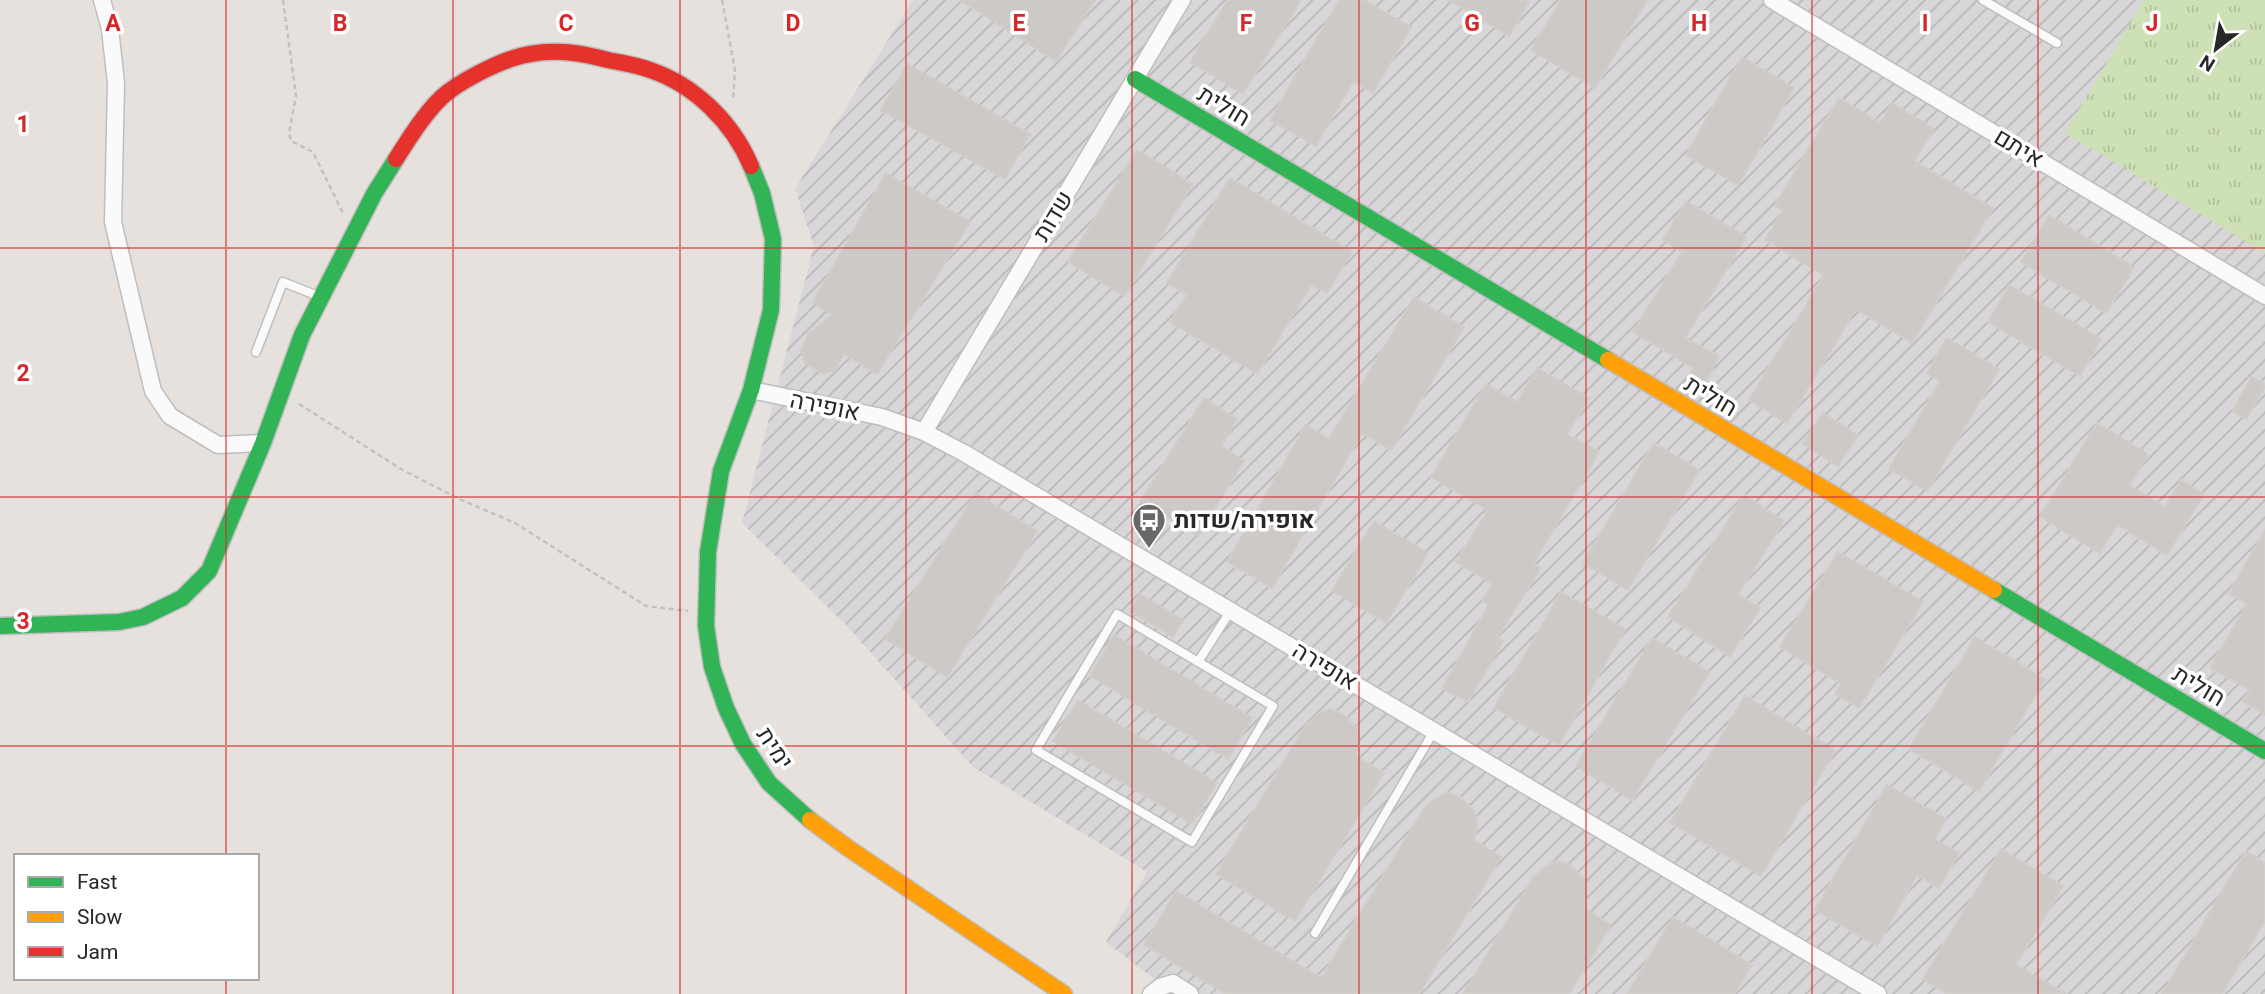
<svg xmlns="http://www.w3.org/2000/svg" width="2265" height="994" font-family="Roboto,Heebo,sans-serif">
  <style>
    .industrial { fill: url(#industrial-furrows) }
    .grass { fill: url(#grass-tufts) }
    .building { fill: #cdc9c6; stroke: #d1cdc9; stroke-width: 2 }
    .lines { fill: none; stroke-linecap: round; stroke-linejoin: round }
    .lane-casing { stroke: #bfbebe; stroke-width: 11 }
    .street-casing { stroke: #bfbebe; stroke-width: 19 }
    .fast-casing { stroke: #bfbebe; stroke-width: 19 }
    .slow-casing { stroke: #bfbebe; stroke-width: 19 }
    .jam-casing { stroke: #bfbebe; stroke-width: 19 }
    .path { stroke: #c2c2c1; stroke-width: 2.5; stroke-dasharray: 5 3.5; stroke-linecap: butt }
    .lane { stroke: #fbfafa; stroke-width: 8 }
    .street { stroke: #fbfafa; stroke-width: 16 }
    .fast { stroke: #30b455; stroke-width: 16 }
    .slow { stroke: #ff9f0a; stroke-width: 16 }
    .jam { stroke: #e5322d; stroke-width: 16 }
    .grid { fill: none; stroke: #d62828; stroke-width: 2; stroke-opacity: 0.55 }
    .labels { text-anchor: middle; dominant-baseline: central; stroke-width: 7; stroke-linejoin: round; paint-order: stroke }
    .street-label { font-size: 24px; fill: #272727; stroke: #fff }
    .poi-label { font-size: 24px; font-weight: bold; fill: #272727; stroke: #fff; text-anchor: start }
    .grid-label { font-size: 23px; text-anchor: middle; font-weight: bold; fill: #d62828; stroke: #fff; stroke-width: 7; stroke-linejoin: round; paint-order: stroke }
  </style>
  <defs>
    <pattern id="industrial-furrows" width="10" height="10" patternUnits="userSpaceOnUse" patternTransform="scale(1.75)"><rect width="10" height="10" fill="#d8d6d8"/><path d="M-1 1l2-2M0 10L10 0M9 11l2-2" fill="none" stroke="#b9b8b9"/></pattern>
    <pattern id="grass-tufts" width="24" height="20" patternUnits="userSpaceOnUse" patternTransform="scale(1.75)"><rect width="24" height="20" fill="#cee0b5"/><path d="M3 7l-1-3M5 7V3M7 7l1-3M15 17l-1-3M17 17v-4M19 17l1-3" fill="none" stroke="#b1c09c"/></pattern>
  </defs>
  <rect width="100%" height="100%" fill="#e6e1dc"/>
  <polygon class="industrial" points="913,0 2265,0 2265,994 1174,994 1106,942 1147,872 973,767 847,626 742,523 814,246 795,189"/>
  <polygon class="grass" points="2144,0 2265,0 2265,253 2065,133"/>
  <g class="building">
    <polygon points="960,0 1095,0 1056,61"/>
    <polygon points="1228,0 1301,0 1243,94 1190,62"/>
    <polygon points="1339,0 1364,0 1411,27 1373,93 1353,81 1316,146 1270,120"/>
    <polygon points="1449,0 1530,0 1509,36"/>
    <polygon points="1561,0 1647,0 1595,88 1531,50"/>
    <polygon points="1742,57 1794,88 1738,185 1686,155"/>
    <polygon points="907,64 1030,134 1005,179 881,110"/>
    <polygon points="1839,98 1880,123 1892,103 1934,129 1914,161 1993,208 1912,343 1856,309 1787,423 1749,400 1824,275 1765,240 1783,211 1775,205"/>
    <polygon points="1137,150 1193,184 1124,296 1068,262"/>
    <polygon points="886,173 970,222 877,374 844,354 835,370 823,374 805,363 801,350 808,334 832,315 813,302"/>
    <polygon points="1230,178 1352,252 1327,293 1311,285 1257,374 1170,322 1187,295 1167,283"/>
    <polygon points="1686,201 1746,237 1685,338 1719,356 1704,386 1688,377 1693,368 1633,332 1682,252 1663,240"/>
    <polygon points="2049,215 2134,267 2106,313 2021,262"/>
    <polygon points="2009,285 2101,339 2080,376 1988,322"/>
    <polygon points="1414,297 1464,327 1391,450 1362,433 1272,588 1227,562 1306,425 1329,439"/>
    <polygon points="1947,338 1999,369 1927,491 1889,469 1940,381 1927,373"/>
    <polygon points="1537,368 1589,398 1567,434 1599,452 1534,563 1541,568 1497,638 1503,641 1468,702 1442,688 1489,605 1482,601 1492,584 1456,562 1488,510 1431,477 1486,384 1517,402"/>
    <polygon points="2252,377 2265,385 2265,387 2246,419 2232,411"/>
    <polygon points="1204,398 1237,419 1221,446 1244,461 1198,536 1141,501"/>
    <polygon points="1823,413 1858,435 1838,466 1803,444"/>
    <polygon points="2097,423 2148,454 2130,486 2165,507 2181,480 2204,494 2167,555 2117,525 2100,553 2040,517"/>
    <polygon points="1654,443 1699,470 1628,590 1583,563"/>
    <polygon points="976,493 1037,531 947,677 885,639"/>
    <polygon points="1744,495 1784,521 1738,594 1760,608 1730,656 1668,617"/>
    <polygon points="1374,521 1428,553 1386,623 1332,591"/>
    <polygon points="2265,530 2265,715 2243,702 2250,690 2210,668 2247,604 2229,593"/>
    <polygon points="1838,552 1923,602 1859,708 1835,694 1841,684 1780,647"/>
    <polygon points="1561,592 1625,629 1559,745 1494,708"/>
    <polygon points="1140,594 1183,620 1173,637 1130,611"/>
    <polygon points="1114,635 1252,718 1228,759 1090,676"/>
    <polygon points="1975,637 2045,679 1979,791 1909,749"/>
    <polygon points="1652,638 1709,672 1632,800 1576,766"/>
    <polygon points="1745,696 1835,750 1761,876 1670,823"/>
    <polygon points="1078,700 1217,783 1192,824 1053,741"/>
    <polygon points="1329,709 1343,714 1358,729 1359,743 1356,756 1384,773 1295,921 1216,874 1305,726 1317,715"/>
    <polygon points="1887,785 1946,819 1935,839 1959,853 1939,888 1917,875 1877,946 1815,910"/>
    <polygon points="1446,793 1460,797 1475,812 1477,827 1474,840 1501,857 1419,994 1226,994 1144,945 1176,891 1321,978 1423,810 1434,799"/>
    <polygon points="2001,849 2063,886 2016,965 2066,994 1948,994 1923,979"/>
    <polygon points="2246,851 2265,863 2265,921 2222,994 2162,994"/>
    <polygon points="1556,861 1570,865 1585,880 1586,894 1584,908 1611,925 1569,994 1463,994 1533,878 1545,867"/>
    <polygon points="1673,917 1752,965 1734,994 1627,994"/>
  </g>
  <g class="lines">
    <defs>
      <g id="lane">
        <polyline points="1983,0 2057,43"/>
        <polyline points="256,352 283,282 318,296"/>
        <polygon points="1117,614 1273,706 1192,842 1036,750"/>
        <polyline points="1198,662 1231,610"/>
        <polyline points="1315,933 1434,731"/>
      </g>
      <g id="street">
        <polyline points="102,0 110,29 116,83 113,222 153,391 170,416 218,445 263,443"/>
        <polyline points="1772,0 2265,296"/>
        <polyline points="751,390 882,417 924,432 964,453 1878,994"/>
        <polyline points="924,432 1182,0"/>
        <polyline points="1151,994 1160,987 1173,983 1190,994"/>
      </g>
      <g id="fast">
        <polyline points="1135,79 1608,360"/>
        <polyline points="751,166 762,193 773,239 771,310 751,390 721,471 708,552 706,626 712,667 726,708 743,744 769,783 810,820"/>
        <polyline points="1994,590 2265,751"/>
        <polyline points="0,626 119,622 143,617 182,598 209,571 263,443 302,335 374,194 396,159"/>
      </g>
      <g id="slow">
        <polyline points="1608,360 1994,590"/>
        <polyline points="810,820 848,848 1064,994"/>
      </g>
      <path id="jam" d="M396,159C408,140 429,106 448,92C468,77 505,58 530,54C558,49 581,53 608,60C622,63 637,65 650,70C695,85 733,123 751,166"/>
    </defs>
    <use href="#lane" class="lane-casing"/>
    <use href="#street" class="street-casing"/>
    <use href="#fast" class="fast-casing"/>
    <use href="#slow" class="slow-casing"/>
    <use href="#jam" class="jam-casing"/>
    <g class="path">
      <polyline points="283,0 296,96 289,133 291,141 313,152 343,213"/>
      <polyline points="722,0 735,70 733,100"/>
      <polyline points="299,404 401,469 457,498 515,523 646,606 688,611"/>
    </g>
    <use href="#lane" class="lane"/>
    <use href="#street" class="street"/>
    <use href="#fast" class="fast"/>
    <use href="#slow" class="slow"/>
    <use href="#jam" class="jam"/>
  </g>
  <path class="grid" d="M226,0V856M453,0V994M680,0V994M906,0V994M1132,0V994M1359,0V994M1586,0V994M1812,0V994M2038,0V994M0,248H2265M0,497H2265M0,746H2265M226,978V994"/>
  <defs>
    <symbol id="bus-pin" viewBox="-11 -11 22 30"><path d="M0 17L-7.5 6A9.5 9.5 0 1 1 7.5 6Z" fill="#6a6866" stroke="#fff"/><path d="M-5-6H5V4H4V6H2V4H-2V6H-4V4H-5ZM-3.5-4V0h7V-4ZM-3.5 1.2v1.5H-2V1.2ZM2 1.2v1.5H3.5V1.2Z" fill="#fff"/></symbol>
  </defs>
  <g fill-rule="evenodd">
    <use href="#bus-pin" x="1130" y="501" width="38" height="52"/>
  </g>
  <g class="labels">
    <g class="street-label">
      <text transform="translate(1224 106) rotate(31)">חולית</text>
      <text transform="translate(2019 148) rotate(31)">איתם</text>
      <text transform="translate(1053 216) rotate(-59)">שדות</text>
      <text transform="translate(1711 396) rotate(31)">חולית</text>
      <text transform="translate(825 406) rotate(11)">אופירה</text>
      <text transform="translate(1325 666) rotate(31)">אופירה</text>
      <text transform="translate(2199 686) rotate(31)">חולית</text>
      <text transform="translate(775 748) rotate(56)">ימית</text>
    </g>
    <g class="poi-label">
      <text x="1174" y="520">אופירה/שדות</text>
    </g>
  </g>
  <g class="grid-label">
    <text x="113" y="31">A</text>
    <text x="340" y="31">B</text>
    <text x="566" y="31">C</text>
    <text x="793" y="31">D</text>
    <text x="1019" y="31">E</text>
    <text x="1246" y="31">F</text>
    <text x="1472" y="31">G</text>
    <text x="1699" y="31">H</text>
    <text x="1925" y="31">I</text>
    <text x="2152" y="31">J</text>
    <text x="23" y="132">1</text>
    <text x="23" y="381">2</text>
    <text x="23" y="629">3</text>
  </g>
  <rect x="14" y="854" width="245" height="126" fill="#ffffff" stroke="#a9a9a9" stroke-width="2"/>
  <rect x="28" y="877" width="35" height="10" fill="#30b455" stroke="#a9a9a9" stroke-width="2"/>
  <text x="77" y="889" font-size="21" fill="#272727">Fast</text>
  <rect x="28" y="912" width="35" height="10" fill="#ff9f0a" stroke="#a9a9a9" stroke-width="2"/>
  <text x="77" y="924" font-size="21" fill="#272727">Slow</text>
  <rect x="28" y="947" width="35" height="10" fill="#e5322d" stroke="#a9a9a9" stroke-width="2"/>
  <text x="77" y="959" font-size="21" fill="#272727">Jam</text>
  <g transform="translate(2216 49) rotate(211)" stroke="#ffffff" stroke-width="5" paint-order="stroke">
  <path d="M0-5L12 26L0 18L-12 26Z" fill="#272727"/>
  <text y="-10" font-size="19" font-weight="bold" text-anchor="middle" fill="#272727">N</text>
  </g>
</svg>
